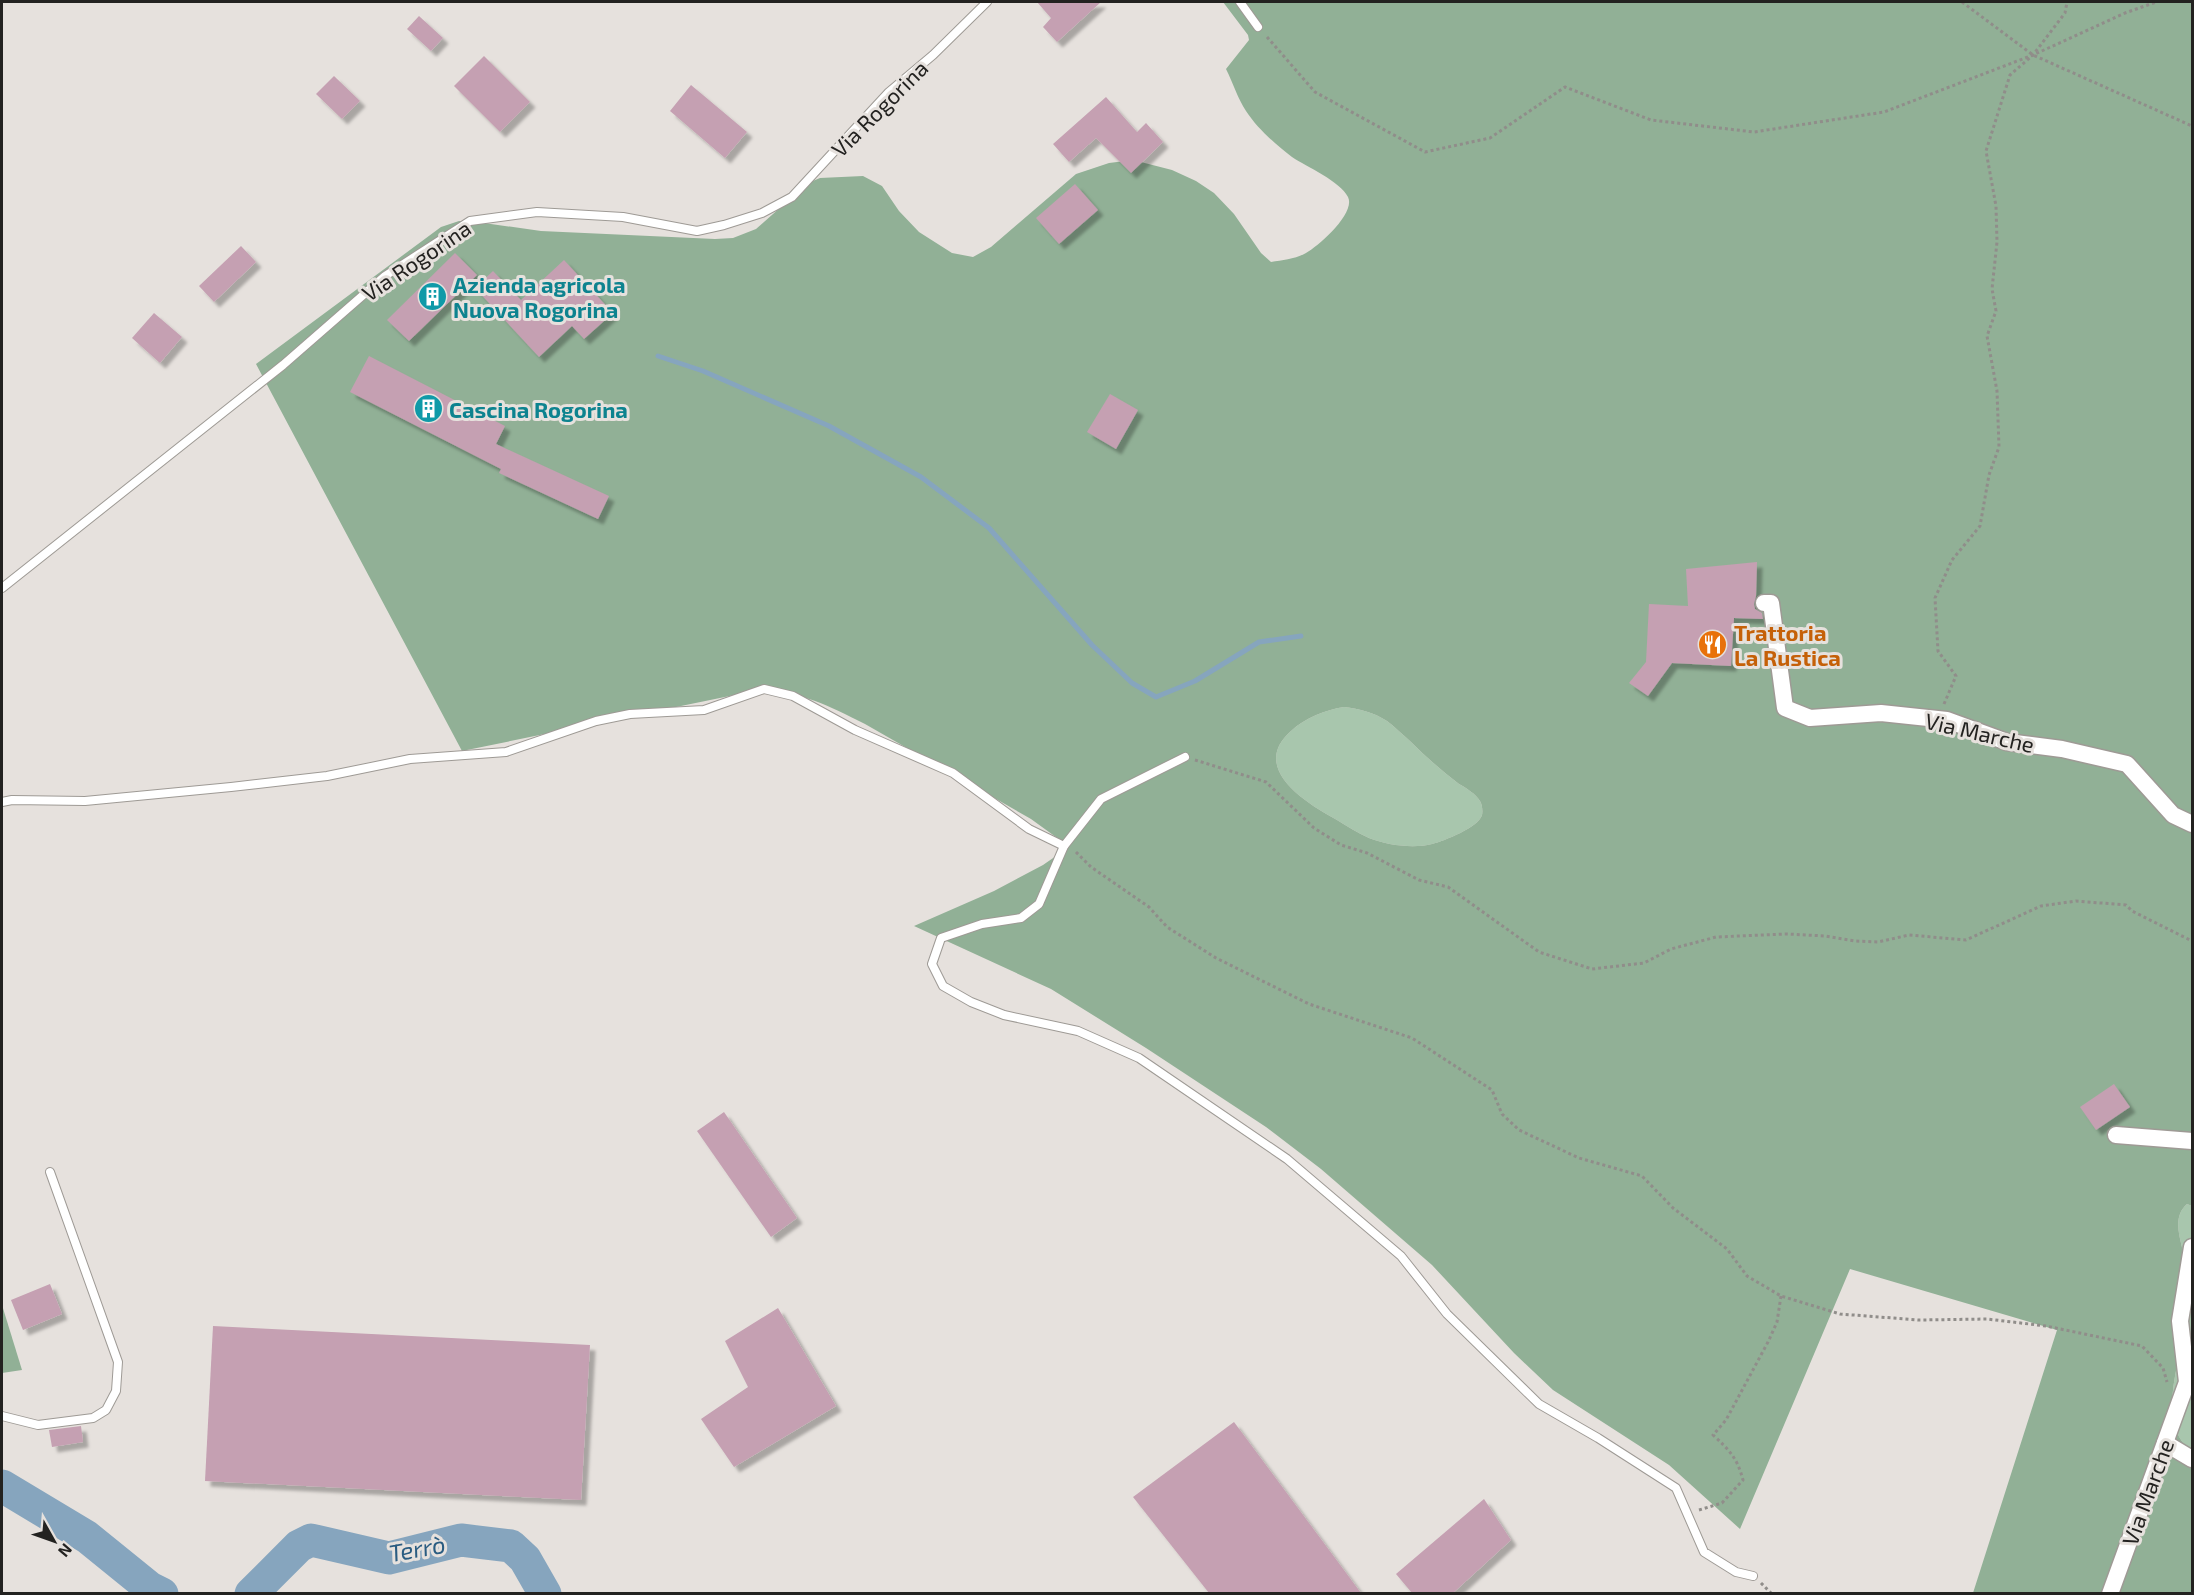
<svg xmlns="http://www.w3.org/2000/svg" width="2194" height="1595" font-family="'Exo 2',sans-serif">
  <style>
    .green { fill: #a8c6ad }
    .forest { fill: #91b096; fill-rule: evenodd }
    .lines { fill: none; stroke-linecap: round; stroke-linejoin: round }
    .stream { stroke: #86a5be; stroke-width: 5 }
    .river { stroke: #86a5be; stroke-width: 33 }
    .building { fill: #c5a0b2; filter: url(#shadow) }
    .lane-casing { stroke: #9e9a95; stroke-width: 10 }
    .street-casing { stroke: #9e9a95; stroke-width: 19 }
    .path { stroke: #908d8a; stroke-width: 3; stroke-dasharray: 3 3; stroke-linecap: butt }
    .lane { stroke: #fff; stroke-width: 8 }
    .street { stroke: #fff; stroke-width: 16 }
    .labels { text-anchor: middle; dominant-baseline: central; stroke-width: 6; stroke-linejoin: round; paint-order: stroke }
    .street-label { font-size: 22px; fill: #232220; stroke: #e6e1dd }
    .culture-label { font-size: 22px; font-weight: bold; fill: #0d838f; stroke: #e6e1dd; text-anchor: start }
    .food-label { font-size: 22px; font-weight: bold; fill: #c56008; stroke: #e6e1dd; text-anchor: start }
    .water-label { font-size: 24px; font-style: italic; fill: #2a5c81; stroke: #e6e1dd }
  </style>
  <defs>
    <filter id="shadow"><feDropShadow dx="5.5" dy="5.5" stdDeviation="1.5" flood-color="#0004"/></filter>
  </defs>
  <rect width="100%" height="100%" fill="#e6e1dd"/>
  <g class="green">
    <path d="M1344,707C1360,709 1373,712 1387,721C1395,727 1403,735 1411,742C1426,757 1442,771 1459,784C1466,788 1476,794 1480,801C1482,804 1483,811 1482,815C1479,827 1444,841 1432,844C1413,849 1387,845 1369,838C1358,833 1347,826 1337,820C1306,803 1249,768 1291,731C1305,718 1325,710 1344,707Z"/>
    <path d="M2187,1204L2192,1206V1452C2156,1423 2179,1367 2184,1330C2187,1309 2186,1285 2185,1265C2184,1244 2169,1220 2187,1204Z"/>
  </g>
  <g class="forest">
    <path d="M1223,2H2192V1206L2187,1204C2169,1220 2184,1244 2185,1265C2186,1286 2187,1309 2184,1330C2179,1367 2156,1423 2192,1452V1593H1973L2057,1330L1850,1269L1740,1529L1669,1465L1553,1390L1514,1353L1432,1265L1321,1169L1266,1127L1146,1048L1051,989L914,926L994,891L1043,865L1056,856L1062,844L1060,840L1031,819L865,724C825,704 799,690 754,691L462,751L256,364L441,227L459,221H470L541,231L715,239L733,238L756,229L808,183L820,178L863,176L882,186L899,211L919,232L952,253L973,257L991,247L1076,174L1109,163L1133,160L1172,170L1196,181L1214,193L1234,214L1261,253L1271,262C1283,260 1295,259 1306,253C1319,246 1356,213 1348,197C1340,181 1307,167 1292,157C1276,145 1257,128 1246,111C1238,99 1233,83 1226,69L1249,40L1248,35ZM1344,707C1360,709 1373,712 1387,721C1395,727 1403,735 1411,742C1426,757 1442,771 1459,784C1466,788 1476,794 1480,801C1482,804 1483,811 1482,815C1479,827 1444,841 1432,844C1413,849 1387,845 1369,838C1358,833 1347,826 1337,820C1306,803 1249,768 1291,731C1305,718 1325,710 1344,707Z"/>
    <polygon points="2,1305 22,1370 2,1373"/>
  </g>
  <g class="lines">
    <polyline class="stream" points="658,356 703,371 829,426 921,477 989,528 1092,645 1132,683 1156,697 1195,681 1259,642 1301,636"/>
    <g class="river">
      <polyline points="2,1486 87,1537 150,1588 162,1594"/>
      <polyline points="251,1594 299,1546 311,1540 389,1558 461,1540 511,1546 525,1559 545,1594"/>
    </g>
  </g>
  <g class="building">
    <polygon points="1037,2 1101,2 1057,42 1043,27 1051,18"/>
    <polygon points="419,16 443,38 431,51 407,29"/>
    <polygon points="484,56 530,102 500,132 454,86"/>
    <polygon points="334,76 360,101 342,119 316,94"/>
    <polygon points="691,85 747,132 725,158 670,111"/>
    <polygon points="1106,97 1137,132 1146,123 1163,142 1131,173 1096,138 1069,162 1053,144"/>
    <polygon points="1075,184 1098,210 1059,244 1036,218"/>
    <polygon points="241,246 256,262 214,302 199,286"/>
    <polygon points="455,253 477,275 409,341 387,320"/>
    <polygon points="564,260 613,313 584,339 572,326 539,357 475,288 493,271 521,300"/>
    <polygon points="154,313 182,337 160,363 132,338"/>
    <polygon points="369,356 505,426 496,444 609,496 598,519 499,473 501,469 350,392"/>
    <polygon points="1110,394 1138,410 1116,449 1087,432"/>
    <polygon points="1757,562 1756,596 1754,604 1755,609 1762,613 1763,619 1734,618 1731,666 1672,663 1648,696 1629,683 1646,662 1649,604 1688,606 1686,569"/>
    <polygon points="2114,1084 2130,1107 2096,1130 2080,1107"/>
    <polygon points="724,1112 797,1218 771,1237 697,1131"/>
    <polygon points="50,1284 62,1314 23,1330 11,1300"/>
    <polygon points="778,1308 836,1406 734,1467 701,1419 748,1387 725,1341"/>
    <polygon points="213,1326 590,1345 581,1500 205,1481"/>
    <polygon points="1234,1422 1361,1593 1209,1593 1133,1497"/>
    <polygon points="81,1426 83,1442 52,1447 49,1430"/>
    <polygon points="1484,1499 1511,1540 1453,1593 1412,1593 1396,1574"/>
  </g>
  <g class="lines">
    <defs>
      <g id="lane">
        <polyline points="1240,2 1258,27"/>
        <polyline points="2,588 283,365 385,276 470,221 537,212 623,217 697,231 724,225 762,213 792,197 889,92 933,55 987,2"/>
        <polyline points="1185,757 1101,799 1064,846 1039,904 1021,918 982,924 941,938 932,964 943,986 971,1002 1004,1015 1078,1031 1139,1058 1287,1159 1401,1256 1447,1314 1539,1404 1598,1438 1676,1488 1704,1552 1736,1572 1753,1576"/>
        <polyline points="2,802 12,800 85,801 231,787 327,776 410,759 506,752 596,721 630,714 704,710 764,689 793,696 855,730 953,773 1029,829 1064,846"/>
        <polyline points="2,1416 38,1425 93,1418 106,1410 116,1391 118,1362 50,1172"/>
      </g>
      <g id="street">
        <polyline points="1764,603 1771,603 1785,708 1810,718 1881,713 1947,720 2007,742 2062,749 2127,764 2173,815 2192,824"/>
        <polyline points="2116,1135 2192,1141"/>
        <polyline points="2165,1443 2192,1459"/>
        <polyline points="2110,1594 2187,1382 2180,1321 2192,1247"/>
      </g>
    </defs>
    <use href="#lane" class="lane-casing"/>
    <use href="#street" class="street-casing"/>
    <g class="path">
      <polyline points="1962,2 2033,55 2192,126"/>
      <polyline points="1267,37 1315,92 1425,152 1490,138 1565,87 1651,120 1754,132 1884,112 2033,55 2125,13 2156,2"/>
      <polyline points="1944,704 1956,676 1938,651 1935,598 1952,560 1980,526 1989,475 1999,447 1997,391 1987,336 1996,311 1992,289 1997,242 1996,206 1986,151 2010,75 2033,55 2065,13 2067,2"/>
      <polyline points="1195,760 1266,782 1314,828 1341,845 1367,853 1419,880 1448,887 1539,952 1592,969 1644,963 1671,949 1716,937 1787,934 1825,936 1855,941 1878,942 1909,935 1966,940 2041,906 2076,901 2126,905 2132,911 2192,941"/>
      <polyline points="1076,852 1091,867 1149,907 1167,927 1216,958 1309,1004 1412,1038 1492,1090 1502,1114 1519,1130 1579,1158 1642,1176 1673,1208 1727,1249 1747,1276 1781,1296 1840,1314 1919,1320 1987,1319 2046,1326 2142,1346 2163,1368 2167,1382"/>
      <path d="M1699,1510L1722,1503L1743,1480C1737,1457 1729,1450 1713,1435L1726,1420L1768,1342L1777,1322L1781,1296"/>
      <polyline points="1761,1583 1772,1594"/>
    </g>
    <use href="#lane" class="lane"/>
    <use href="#street" class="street"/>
  </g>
  <defs>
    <symbol id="building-disc" viewBox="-11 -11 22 22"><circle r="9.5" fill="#0f9aa8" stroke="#e6e1dd"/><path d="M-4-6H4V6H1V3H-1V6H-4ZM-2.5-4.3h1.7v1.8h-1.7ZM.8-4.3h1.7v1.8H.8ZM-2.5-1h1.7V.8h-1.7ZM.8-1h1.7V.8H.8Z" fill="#fff"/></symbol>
    <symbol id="restaurant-disc" viewBox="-11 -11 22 22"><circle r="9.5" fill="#e8710a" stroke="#e6e1dd"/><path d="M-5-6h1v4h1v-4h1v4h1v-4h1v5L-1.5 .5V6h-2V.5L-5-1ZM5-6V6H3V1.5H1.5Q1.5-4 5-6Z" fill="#fff"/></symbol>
  </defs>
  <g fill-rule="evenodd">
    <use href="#building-disc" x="416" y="280" width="33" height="33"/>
    <use href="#building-disc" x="412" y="392" width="33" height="33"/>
    <use href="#restaurant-disc" x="1696" y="628" width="33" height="33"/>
  </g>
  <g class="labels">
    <g class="street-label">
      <text transform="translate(879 108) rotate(-45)">Via Rogorina</text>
      <text transform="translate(416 260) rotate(-34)">Via Rogorina</text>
      <text transform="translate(1980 732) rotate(13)">Via Marche</text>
      <text transform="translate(2147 1492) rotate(-70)">Via Marche</text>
    </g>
    <g class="culture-label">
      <text x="453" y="284">Azienda agricola<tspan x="453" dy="25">Nuova Rogorina</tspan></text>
      <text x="449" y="409">Cascina Rogorina</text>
    </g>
    <g class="food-label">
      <text x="1734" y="632">Trattoria<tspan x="1734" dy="25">La Rustica</tspan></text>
    </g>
    <g class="water-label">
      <text transform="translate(417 1548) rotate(-10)">Terrò</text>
    </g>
  </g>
  <rect width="2194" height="1595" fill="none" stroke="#232220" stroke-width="6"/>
  <g transform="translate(54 1541) rotate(130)" stroke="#e6e1dd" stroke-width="4.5" paint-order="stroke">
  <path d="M0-4.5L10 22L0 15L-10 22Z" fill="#232220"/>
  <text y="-9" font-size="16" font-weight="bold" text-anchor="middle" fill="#232220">N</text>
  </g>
</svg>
